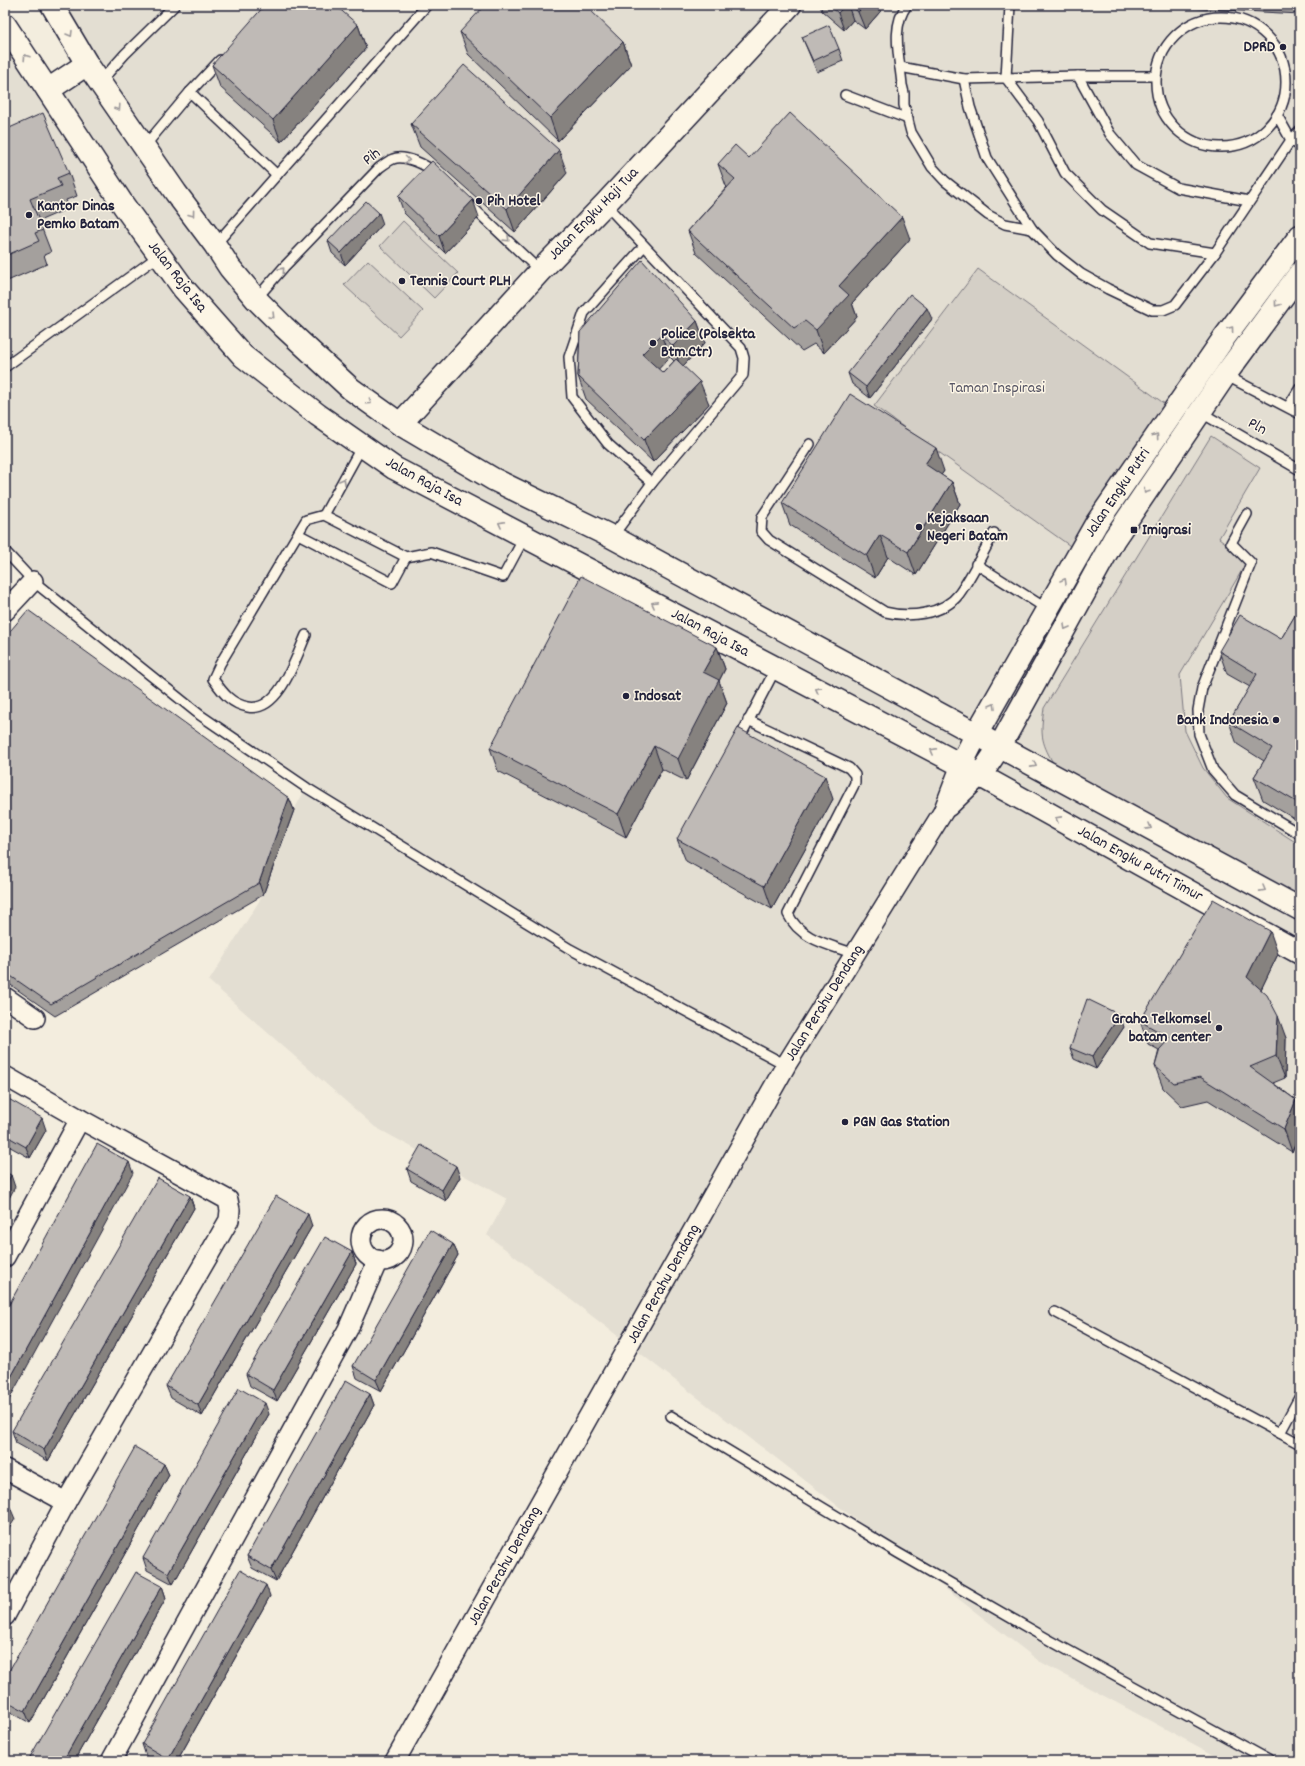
<svg xmlns="http://www.w3.org/2000/svg" width="1305" height="1766" font-family="Dekko,sans-serif">
  <style>
    .built { fill: #e3ded2 }
    .green { fill: #d4cfc6; stroke: #7b7880 }
    .lines { fill: none; stroke-linecap: round; stroke-linejoin: round }
    .lane-casing { stroke: #22223b; stroke-width: 12 }
    .street-casing { stroke: #22223b; stroke-width: 22 }
    .secondary-casing { stroke: #22223b; stroke-width: 25 }
    .lane { stroke: #fcf5e5; stroke-width: 9 }
    .street { stroke: #fcf5e5; stroke-width: 19 }
    .secondary { stroke: #fcf5e5; stroke-width: 22 }
    .wall { fill: #a4a09d; stroke: #22223b; fill-rule: evenodd }
    .shaded-wall { fill: #86827f; stroke: #22223b }
    .building { fill: #bfbab6; stroke: #22223b }
    .oneway { stroke: #9a9698 }
    .poi-dot { fill: #22223b; stroke: #fcf5e5; stroke-width: 1.5 }
    .labels { text-anchor: middle; dominant-baseline: central; stroke-width: 3; stroke-linejoin: round; paint-order: stroke }
    .poi-label { font-size: 16px; font-weight: bold; fill: #22223b; stroke: #fcf5e5; text-anchor: start }
    .street-label { font-size: 16px; fill: #22223b; stroke: #fcf5e5 }
    .park-label { font-size: 16px; fill: #575665; stroke: #fcf5e5 }
  </style>
  <rect width="100%" height="100%" fill="#f3edde"/>
  <filter id="ink" filterUnits="userSpaceOnUse"><feTurbulence type="fractalNoise" baseFrequency=".025" numOctaves="2"/><feDisplacementMap in="SourceGraphic" scale="8" xChannelSelector="R" yChannelSelector="G"/><feConvolveMatrix kernelMatrix="1 2 1 2 8 2 1 2 1" color-interpolation-filters="sRGB"/></filter>
  <g filter="url(#ink)">
    <polygon class="built" points="52,5 1300,5 1300,1761 1225,1761 1039,1661 487,1235 507,1199 375,1127 209,981 263,895 294,810 306,788 200,715 5,551 5,25 48,89 87,64"/>
    <g class="green">
      <polygon points="403,221 458,273 434,298 380,246"/>
      <polygon points="368,260 423,311 399,336 344,285"/>
      <polygon points="978,269 1169,407 1073,548 874,406"/>
      <path d="M1211,436L1260,468L1219,538L1248,560L1180,675L1185,731L1203,768L1227,798L1300,845V903L1056,768C1041,742 1040,737 1044,708Z"/>
    </g>
    <g class="lines">
      <defs>
        <g id="lane">
          <path d="M907,5C890,27 900,59 902,85L904,93V105L911,132L932,167L945,181L988,215L1005,224L1032,229"/>
          <polyline points="1010,5 1006,78 1038,121 1065,173 1102,210 1150,243 1215,253"/>
          <circle cx="1221" cy="82" r="65"/>
          <polyline points="900,67 964,79 1078,76 1155,76"/>
          <polyline points="1078,76 1110,134 1136,165 1178,188 1249,201"/>
          <polyline points="964,79 970,107 987,158 1032,229 1057,255 1081,274 1108,289 1152,310 1163,310 1175,305 1215,253 1291,140 1300,131"/>
          <polyline points="100,82 125,54 175,5"/>
          <polyline points="190,92 277,175"/>
          <polyline points="845,95 908,119"/>
          <polyline points="1277,115 1291,140 1300,146"/>
          <polyline points="144,147 190,92 220,60"/>
          <polyline points="468,203 540,271"/>
          <polyline points="605,204 741,348 744,358 743,375 652,483 612,537"/>
          <polyline points="215,245 427,5"/>
          <polyline points="644,246 584,313 569,357 572,397 608,444 652,483"/>
          <path d="M256,299L284,267L379,168C383,165 388,161 393,159C404,154 427,165 435,173"/>
          <polyline points="5,367 160,255"/>
          <polyline points="1225,375 1300,414"/>
          <polyline points="1288,407 1300,388"/>
          <polyline points="1200,412 1300,470"/>
          <path d="M810,444L762,517L761,531L769,540L885,612C909,618 943,615 959,594C972,576 983,552 994,533"/>
          <polyline points="1247,514 1231,543 1251,563 1202,688 1198,710 1199,734 1213,770 1235,795 1300,834"/>
          <polyline points="324,515 362,446"/>
          <polyline points="298,534 392,583 406,557"/>
          <polyline points="5,551 33,581 200,715 307,788 570,949 786,1065"/>
          <polyline points="976,564 1047,609"/>
          <path d="M306,635C296,657 279,713 248,707C231,704 223,693 213,679L220,664L306,520L324,515L406,557L431,552L503,577L525,536"/>
          <path d="M748,720L849,768L855,775V783L788,914C800,940 831,945 855,954"/>
          <polyline points="738,741 776,668"/>
          <polyline points="1055,1312 1300,1444"/>
          <polyline points="671,1416 898,1553 1051,1641 1270,1761"/>
          <polyline points="1280,1433 1300,1396"/>
        </g>
        <g id="street">
          <polyline points="5,611 33,581"/>
          <polyline points="948,807 980,776"/>
          <polyline points="5,997 35,1018"/>
          <polyline points="5,1076 80,1119 228,1200 230,1210 229,1220 66,1502 5,1616"/>
          <circle cx="382" cy="1240" r="21"/>
          <polyline points="5,1257 80,1119"/>
          <polyline points="5,1469 66,1502"/>
          <polyline points="111,1761 348,1329 378,1260"/>
          <polyline points="395,1761 786,1065 943,812 961,765"/>
        </g>
        <g id="secondary">
          <polyline points="52,5 87,64 176,193 215,245 230,268 256,299 284,327 351,389 400,424 493,479 612,537 1300,909"/>
          <polyline points="5,25 124,206 184,289 243,356 318,415 394,468 961,765 1300,953"/>
          <polyline points="48,90 87,64"/>
          <polyline points="400,424 540,271 605,204 790,5"/>
          <polyline points="961,765 977,733 1096,524 1224,338 1300,236"/>
          <polyline points="980,776 1000,746 1114,539 1225,375 1300,273"/>
        </g>
      </defs>
      <use href="#lane" class="lane-casing"/>
      <use href="#street" class="street-casing"/>
      <use href="#secondary" class="secondary-casing"/>
      <use href="#lane" class="lane"/>
      <use href="#street" class="street"/>
      <use href="#secondary" class="secondary"/>
    </g>
    <g class="wall">
      <polygon points="820,5 886,5 865,29 853,20 844,30 822,11"/>
      <polygon points="1131,5 1300,5 1300,14"/>
      <polygon points="358,25 366,48 281,142 220,87 212,65"/>
      <polygon points="460,32 623,42 631,65 558,141 468,54"/>
      <polygon points="802,37 839,49 843,61 817,72"/>
      <polygon points="411,124 567,173 515,232 420,147"/>
      <polygon points="5,130 69,173 77,196 66,200 69,208 39,221 51,252 44,255 47,264 5,282"/>
      <polygon points="749,158 910,239 852,303 857,317 824,353 814,344 802,351 696,253 688,231 727,187 726,186 718,164"/>
      <polygon points="398,196 479,217 445,253 404,213"/>
      <polygon points="383,224 345,265 332,253 328,241"/>
      <polygon points="932,319 870,398 852,384 848,373"/>
      <path d="M697,321L705,343L683,366L709,404L653,462L586,399L578,376L580,332ZM670,357L674,361L663,373L658,369Z"/>
      <polygon points="944,471 941,475 952,482 960,504 916,575 888,557 875,578 790,525 782,503"/>
      <polygon points="1300,607 1300,822 1263,800 1254,777 1264,761 1237,744 1229,722 1250,687 1227,674 1219,651 1281,639"/>
      <polygon points="5,637 289,798 294,810 263,895 55,1016 5,981"/>
      <polygon points="717,647 725,669 719,681 727,703 686,781 662,769 626,837 498,771 490,748"/>
      <polygon points="833,799 772,909 686,861 677,839"/>
      <polygon points="1278,954 1261,989 1286,1038 1285,1078 1273,1083 1296,1100 1300,1110 1300,1133 1292,1152 1208,1100 1182,1106 1163,1088 1155,1066 1159,1050 1148,1044 1140,1021"/>
      <polygon points="1124,1027 1096,1069 1074,1059 1070,1048"/>
      <polygon points="5,1097 46,1130 30,1158 5,1144"/>
      <polygon points="407,1169 460,1177 446,1201 411,1181"/>
      <polygon points="190,1196 194,1208 48,1461 16,1443 12,1431"/>
      <polygon points="312,1226 202,1416 171,1398 166,1386"/>
      <polygon points="453,1244 458,1255 381,1391 357,1378 353,1366"/>
      <polygon points="352,1252 356,1264 277,1401 250,1386 246,1374"/>
      <polygon points="370,1394 374,1405 276,1581 252,1568 247,1556"/>
      <polygon points="269,1414 173,1584 147,1570 143,1558"/>
      <polygon points="164,1464 169,1475 30,1723 5,1709 5,1678"/>
      <polygon points="162,1586 166,1598 74,1761 31,1761 30,1757"/>
      <polygon points="270,1596 177,1761 155,1761 146,1756 142,1744"/>
    </g>
    <g class="shaded-wall">
      <polygon points="845,5 848,5 853,20 844,30 838,13"/>
      <polygon points="865,5 886,5 865,29 858,12"/>
      <polygon points="358,25 366,48 281,142 273,120"/>
      <polygon points="623,42 631,65 558,141 550,118"/>
      <polygon points="559,150 567,173 515,232 507,209"/>
      <polygon points="473,200 479,217 445,253 439,236"/>
      <polygon points="379,213 383,224 345,265 341,253"/>
      <polygon points="902,217 910,239 852,303 857,317 824,353 816,330 839,286"/>
      <polygon points="927,308 932,319 870,398 866,387"/>
      <polygon points="697,321 705,343 681,368 673,346"/>
      <polygon points="661,335 670,357 651,377 642,354"/>
      <polygon points="700,382 709,404 653,462 644,440"/>
      <polygon points="936,448 944,471 933,487 925,464"/>
      <polygon points="952,482 960,504 916,575 908,552"/>
      <polygon points="880,535 888,557 875,578 867,556"/>
      <polygon points="717,647 725,669 719,681 727,703 686,781 678,759 703,672"/>
      <polygon points="654,746 662,769 626,837 618,814"/>
      <polygon points="825,776 833,799 772,909 764,886"/>
      <polygon points="289,798 294,810 263,895 259,883"/>
      <polygon points="1270,931 1278,954 1256,1000 1247,977"/>
      <polygon points="1120,1015 1124,1027 1096,1069 1092,1057"/>
      <polygon points="1278,1016 1286,1038 1285,1078 1276,1056"/>
      <polygon points="1296,1100 1300,1110 1300,1133 1292,1152 1284,1129"/>
      <polygon points="42,1118 46,1130 30,1158 26,1147"/>
      <polygon points="129,1162 133,1173 5,1407 5,1388"/>
      <polygon points="456,1166 460,1177 446,1201 442,1190"/>
      <polygon points="11,1175 15,1187 5,1206 5,1187"/>
      <polygon points="190,1196 194,1208 48,1461 44,1450"/>
      <polygon points="308,1214 312,1226 202,1416 198,1405"/>
      <polygon points="453,1244 458,1255 381,1391 376,1380"/>
      <polygon points="352,1252 356,1264 277,1401 273,1390"/>
      <polygon points="370,1394 374,1405 276,1581 271,1570"/>
      <polygon points="265,1403 269,1414 173,1584 168,1573"/>
      <polygon points="164,1464 169,1475 30,1723 25,1711"/>
      <polygon points="10,1507 15,1519 5,1535 5,1516"/>
      <polygon points="266,1585 270,1596 177,1761 169,1761 168,1759"/>
      <polygon points="162,1586 166,1598 74,1761 63,1761"/>
    </g>
    <g class="building">
      <polygon points="265,5 335,5 358,25 273,120 212,65"/>
      <polygon points="485,5 585,5 623,42 550,118 460,32"/>
      <polygon points="829,5 845,5 838,13"/>
      <polygon points="850,5 865,5 858,12"/>
      <polygon points="829,25 839,49 813,61 802,37"/>
      <polygon points="464,65 559,150 507,209 411,124"/>
      <polygon points="43,113 69,173 57,178 61,186 30,199 43,230 35,233 39,241 5,256 5,130"/>
      <polygon points="790,113 902,217 839,286 849,295 816,330 805,321 794,328 688,231 735,179 718,164 735,145 749,158"/>
      <polygon points="432,161 473,200 439,236 398,196"/>
      <polygon points="366,201 379,213 341,253 328,241"/>
      <polygon points="642,260 697,321 673,346 661,335 642,354 663,373 676,359 700,382 644,440 578,376 580,332"/>
      <polygon points="910,294 927,308 866,387 848,373"/>
      <polygon points="850,394 936,448 925,464 952,482 908,552 880,535 867,556 782,503"/>
      <polygon points="581,576 717,647 703,672 719,680 678,759 654,746 618,814 490,748"/>
      <polygon points="1300,607 1300,804 1254,777 1272,748 1229,722 1257,674 1219,651 1240,615 1281,639"/>
      <polygon points="28,610 289,798 259,883 51,1004 5,972 5,637"/>
      <polygon points="738,728 825,776 764,886 677,839"/>
      <polygon points="1213,899 1270,931 1247,977 1267,995 1278,1016 1276,1056 1250,1067 1296,1100 1284,1129 1200,1077 1174,1083 1155,1066 1160,1049 1170,1038 1140,1021"/>
      <polygon points="1087,999 1120,1015 1092,1057 1070,1048"/>
      <polygon points="5,1097 42,1118 26,1147 5,1135"/>
      <polygon points="97,1144 129,1162 5,1388 5,1312"/>
      <polygon points="421,1145 456,1166 442,1190 407,1169"/>
      <polygon points="5,1172 11,1175 5,1187"/>
      <polygon points="158,1178 190,1196 44,1450 12,1431"/>
      <polygon points="276,1196 308,1214 198,1405 166,1386"/>
      <polygon points="430,1230 453,1244 376,1380 353,1366"/>
      <polygon points="325,1237 352,1252 273,1390 246,1374"/>
      <polygon points="346,1380 370,1394 271,1570 247,1556"/>
      <polygon points="239,1388 265,1403 168,1573 143,1558"/>
      <polygon points="135,1447 164,1464 25,1711 5,1700 5,1678"/>
      <polygon points="5,1504 10,1507 5,1516"/>
      <polygon points="240,1570 266,1585 168,1759 142,1744"/>
      <polygon points="136,1572 162,1586 63,1761 36,1761 30,1757"/>
    </g>
    <defs><path id="oneway-chevron" d="M-2-3.5L2.5 0L-2 3.5" fill="none" stroke-width="1.6" stroke-linecap="round" stroke-linejoin="round"/></defs>
    <g class="oneway">
      <use href="#oneway-chevron" transform="translate(70 34) rotate(59)"/>
      <use href="#oneway-chevron" transform="translate(26 57) rotate(-123)"/>
      <use href="#oneway-chevron" transform="translate(118 108) rotate(56)"/>
      <use href="#oneway-chevron" transform="translate(407 160) rotate(7)"/>
      <use href="#oneway-chevron" transform="translate(192 214) rotate(53)"/>
      <use href="#oneway-chevron" transform="translate(507 239) rotate(44)"/>
      <use href="#oneway-chevron" transform="translate(282 270) rotate(-48)"/>
      <use href="#oneway-chevron" transform="translate(1277 304) rotate(127)"/>
      <use href="#oneway-chevron" transform="translate(272 316) rotate(45)"/>
      <use href="#oneway-chevron" transform="translate(1231 329) rotate(-53)"/>
      <use href="#oneway-chevron" transform="translate(369 402) rotate(35)"/>
      <use href="#oneway-chevron" transform="translate(1156 436) rotate(-55)"/>
      <use href="#oneway-chevron" transform="translate(343 481) rotate(-61)"/>
      <use href="#oneway-chevron" transform="translate(1146 491) rotate(124)"/>
      <use href="#oneway-chevron" transform="translate(501 524) rotate(-152)"/>
      <use href="#oneway-chevron" transform="translate(1064 581) rotate(-60)"/>
      <use href="#oneway-chevron" transform="translate(654 604) rotate(-152)"/>
      <use href="#oneway-chevron" transform="translate(1066 627) rotate(119)"/>
      <use href="#oneway-chevron" transform="translate(818 690) rotate(-152)"/>
      <use href="#oneway-chevron" transform="translate(993 706) rotate(-60)"/>
      <use href="#oneway-chevron" transform="translate(933 751) rotate(-152)"/>
      <use href="#oneway-chevron" transform="translate(1034 765) rotate(29)"/>
      <use href="#oneway-chevron" transform="translate(1058 819) rotate(-151)"/>
      <use href="#oneway-chevron" transform="translate(1149 827) rotate(29)"/>
      <use href="#oneway-chevron" transform="translate(1263 889) rotate(29)"/>
    </g>
  </g>
  <g class="poi-dot">
    <circle cx="1283" cy="47" r="4"/>
    <circle cx="479" cy="201" r="4"/>
    <circle cx="29" cy="215" r="4"/>
    <circle cx="402" cy="281" r="4"/>
    <circle cx="653" cy="343" r="4"/>
    <circle cx="919" cy="527" r="4"/>
    <rect x="1130" y="526" width="8" height="8" rx="2"/>
    <circle cx="626" cy="696" r="4"/>
    <circle cx="1276" cy="720" r="4"/>
    <circle cx="1219" cy="1028" r="4"/>
    <circle cx="845" cy="1122" r="4"/>
  </g>
  <g class="labels">
    <g class="poi-label">
      <text x="1275" y="47" text-anchor="end">DPRD</text>
      <text x="487" y="201">Pih Hotel</text>
      <text x="37" y="206">Kantor Dinas<tspan x="37" dy="18">Pemko Batam</tspan></text>
      <text x="410" y="281">Tennis Court PLH</text>
      <text x="661" y="334">Police (Polsekta<tspan x="661" dy="18">Btm.Ctr)</tspan></text>
      <text x="927" y="518">Kejaksaan<tspan x="927" dy="18">Negeri Batam</tspan></text>
      <text x="1142" y="530">Imigrasi</text>
      <text x="634" y="696">Indosat</text>
      <text x="1268" y="720" text-anchor="end">Bank Indonesia</text>
      <text x="1211" y="1019" text-anchor="end">Graha Telkomsel<tspan x="1211" dy="18">batam center</tspan></text>
      <text x="853" y="1122">PGN Gas Station</text>
    </g>
    <g class="street-label">
      <text transform="translate(372 157) rotate(-38)">Pih</text>
      <text transform="translate(594 214) rotate(-46)">Jalan Engku Haji Tua</text>
      <text transform="translate(177 277) rotate(52)">Jalan Raja Isa</text>
      <text transform="translate(1257 427) rotate(29)">Pln</text>
      <text transform="translate(424 482) rotate(29)">Jalan Raja Isa</text>
      <text transform="translate(1118 493) rotate(-56)">Jalan Engku Putri</text>
      <text transform="translate(710 633) rotate(28)">Jalan Raja Isa</text>
      <text transform="translate(1140 864) rotate(29)">Jalan Engku Putri Timur</text>
      <text transform="translate(825 1003) rotate(-58)">Jalan Perahu Dendang</text>
      <text transform="translate(664 1284) rotate(-61)">Jalan Perahu Dendang</text>
      <text transform="translate(505 1566) rotate(-61)">Jalan Perahu Dendang</text>
    </g>
    <g class="park-label">
      <text x="997" y="388">Taman Inspirasi</text>
    </g>
  </g>
  <rect width="1305" height="1766" fill="none" stroke="#fcf5e5" stroke-width="20"/>
  <rect x="10" y="10" width="1285" height="1746" fill="none" stroke="#22223b" stroke-width="1.5" filter="url(#ink)"/>
</svg>
